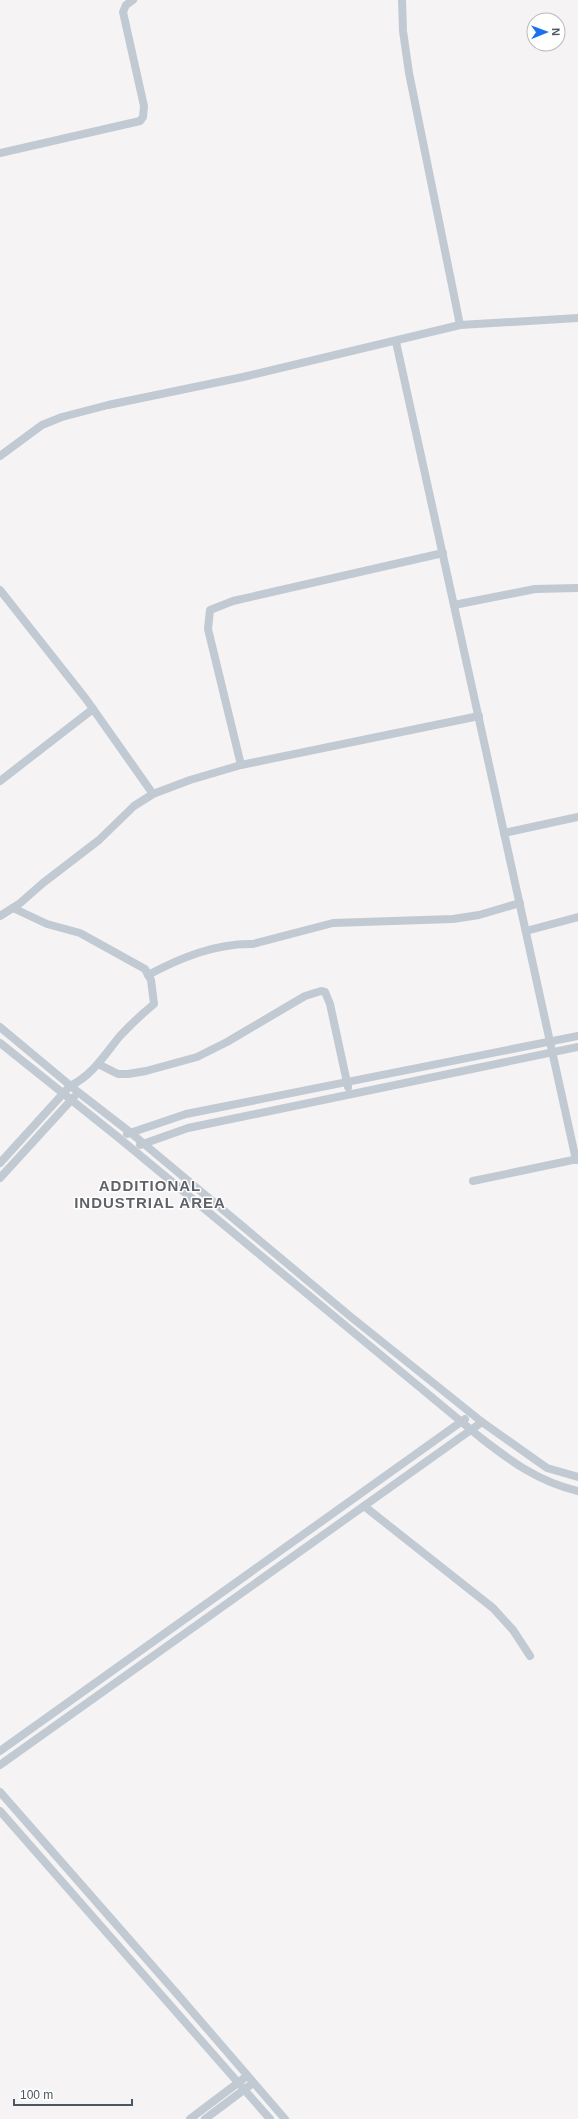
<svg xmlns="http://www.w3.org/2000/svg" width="578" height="2119" font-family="Helvetica,sans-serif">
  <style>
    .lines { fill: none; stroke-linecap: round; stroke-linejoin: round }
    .minor { stroke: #c1cad2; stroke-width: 8 }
    .labels { text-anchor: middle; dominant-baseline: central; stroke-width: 3; stroke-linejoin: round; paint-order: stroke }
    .district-label { font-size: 15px; font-weight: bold; letter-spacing: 1px; fill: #5f6368; stroke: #fff }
  </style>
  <rect width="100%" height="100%" fill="#f5f3f3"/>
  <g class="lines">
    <g class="minor">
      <polyline points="402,0 403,31 409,73 460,325"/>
      <polyline points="0,153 140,121 143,117 144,106 123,12 126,5 133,0"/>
      <polyline points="396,342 576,1160"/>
      <polyline points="0,456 42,425 62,417 108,405 243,377 460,325 578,318"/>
      <polyline points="0,590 86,699 153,794"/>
      <polyline points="454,605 535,589 578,588"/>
      <polyline points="241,765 208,629 210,610 233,601 443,553"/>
      <polyline points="0,781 93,709"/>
      <polyline points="504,833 578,817"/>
      <polyline points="0,916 19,904 43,883 99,840 134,806 153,794 190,780 241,765 479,716"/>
      <polyline points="526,931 578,917"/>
      <path d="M148,975C180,958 216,943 253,944L333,923L453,919L479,915L520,903"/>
      <polyline points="0,1027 78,1092 131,1133 351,1317 482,1422 547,1468 578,1477"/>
      <path d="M0,1043L119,1138L481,1438C512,1462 539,1482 578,1491"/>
      <polyline points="98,1064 118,1074 128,1074 146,1071 197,1057 227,1042 305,996 321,991 325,992 330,1004 348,1087"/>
      <polyline points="127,1134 186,1114 578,1036"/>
      <polyline points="140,1145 188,1128 578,1047"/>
      <path d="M0,1163L70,1086C93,1075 105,1054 120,1036C131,1024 142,1014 154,1004L151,980L145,969L80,933L47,924L13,908"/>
      <polyline points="0,1178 74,1097"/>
      <polyline points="473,1181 578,1159"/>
      <polyline points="364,1506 493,1608 513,1630 530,1656"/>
      <polyline points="0,1751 465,1419"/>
      <polyline points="0,1765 482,1422"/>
      <polyline points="0,1792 178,1995 285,2119"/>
      <polyline points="0,1811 270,2119"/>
      <polyline points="190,2119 247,2076"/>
      <polyline points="205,2119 253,2083"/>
    </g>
  </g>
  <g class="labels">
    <g class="district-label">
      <text x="150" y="1185">ADDITIONAL<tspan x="150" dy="17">INDUSTRIAL AREA</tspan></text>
    </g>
  </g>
  <g transform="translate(546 32) rotate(89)"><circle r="19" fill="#ffffff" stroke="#b7bbc0"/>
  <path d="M0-3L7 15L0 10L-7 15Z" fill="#1a73e8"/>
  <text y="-6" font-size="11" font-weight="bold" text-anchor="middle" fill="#4a5661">N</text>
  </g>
  <path d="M14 2099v6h118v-6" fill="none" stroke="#4a5661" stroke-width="2"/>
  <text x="20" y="2099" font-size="12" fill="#4a5661" stroke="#ffffff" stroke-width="3" paint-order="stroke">100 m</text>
</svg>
